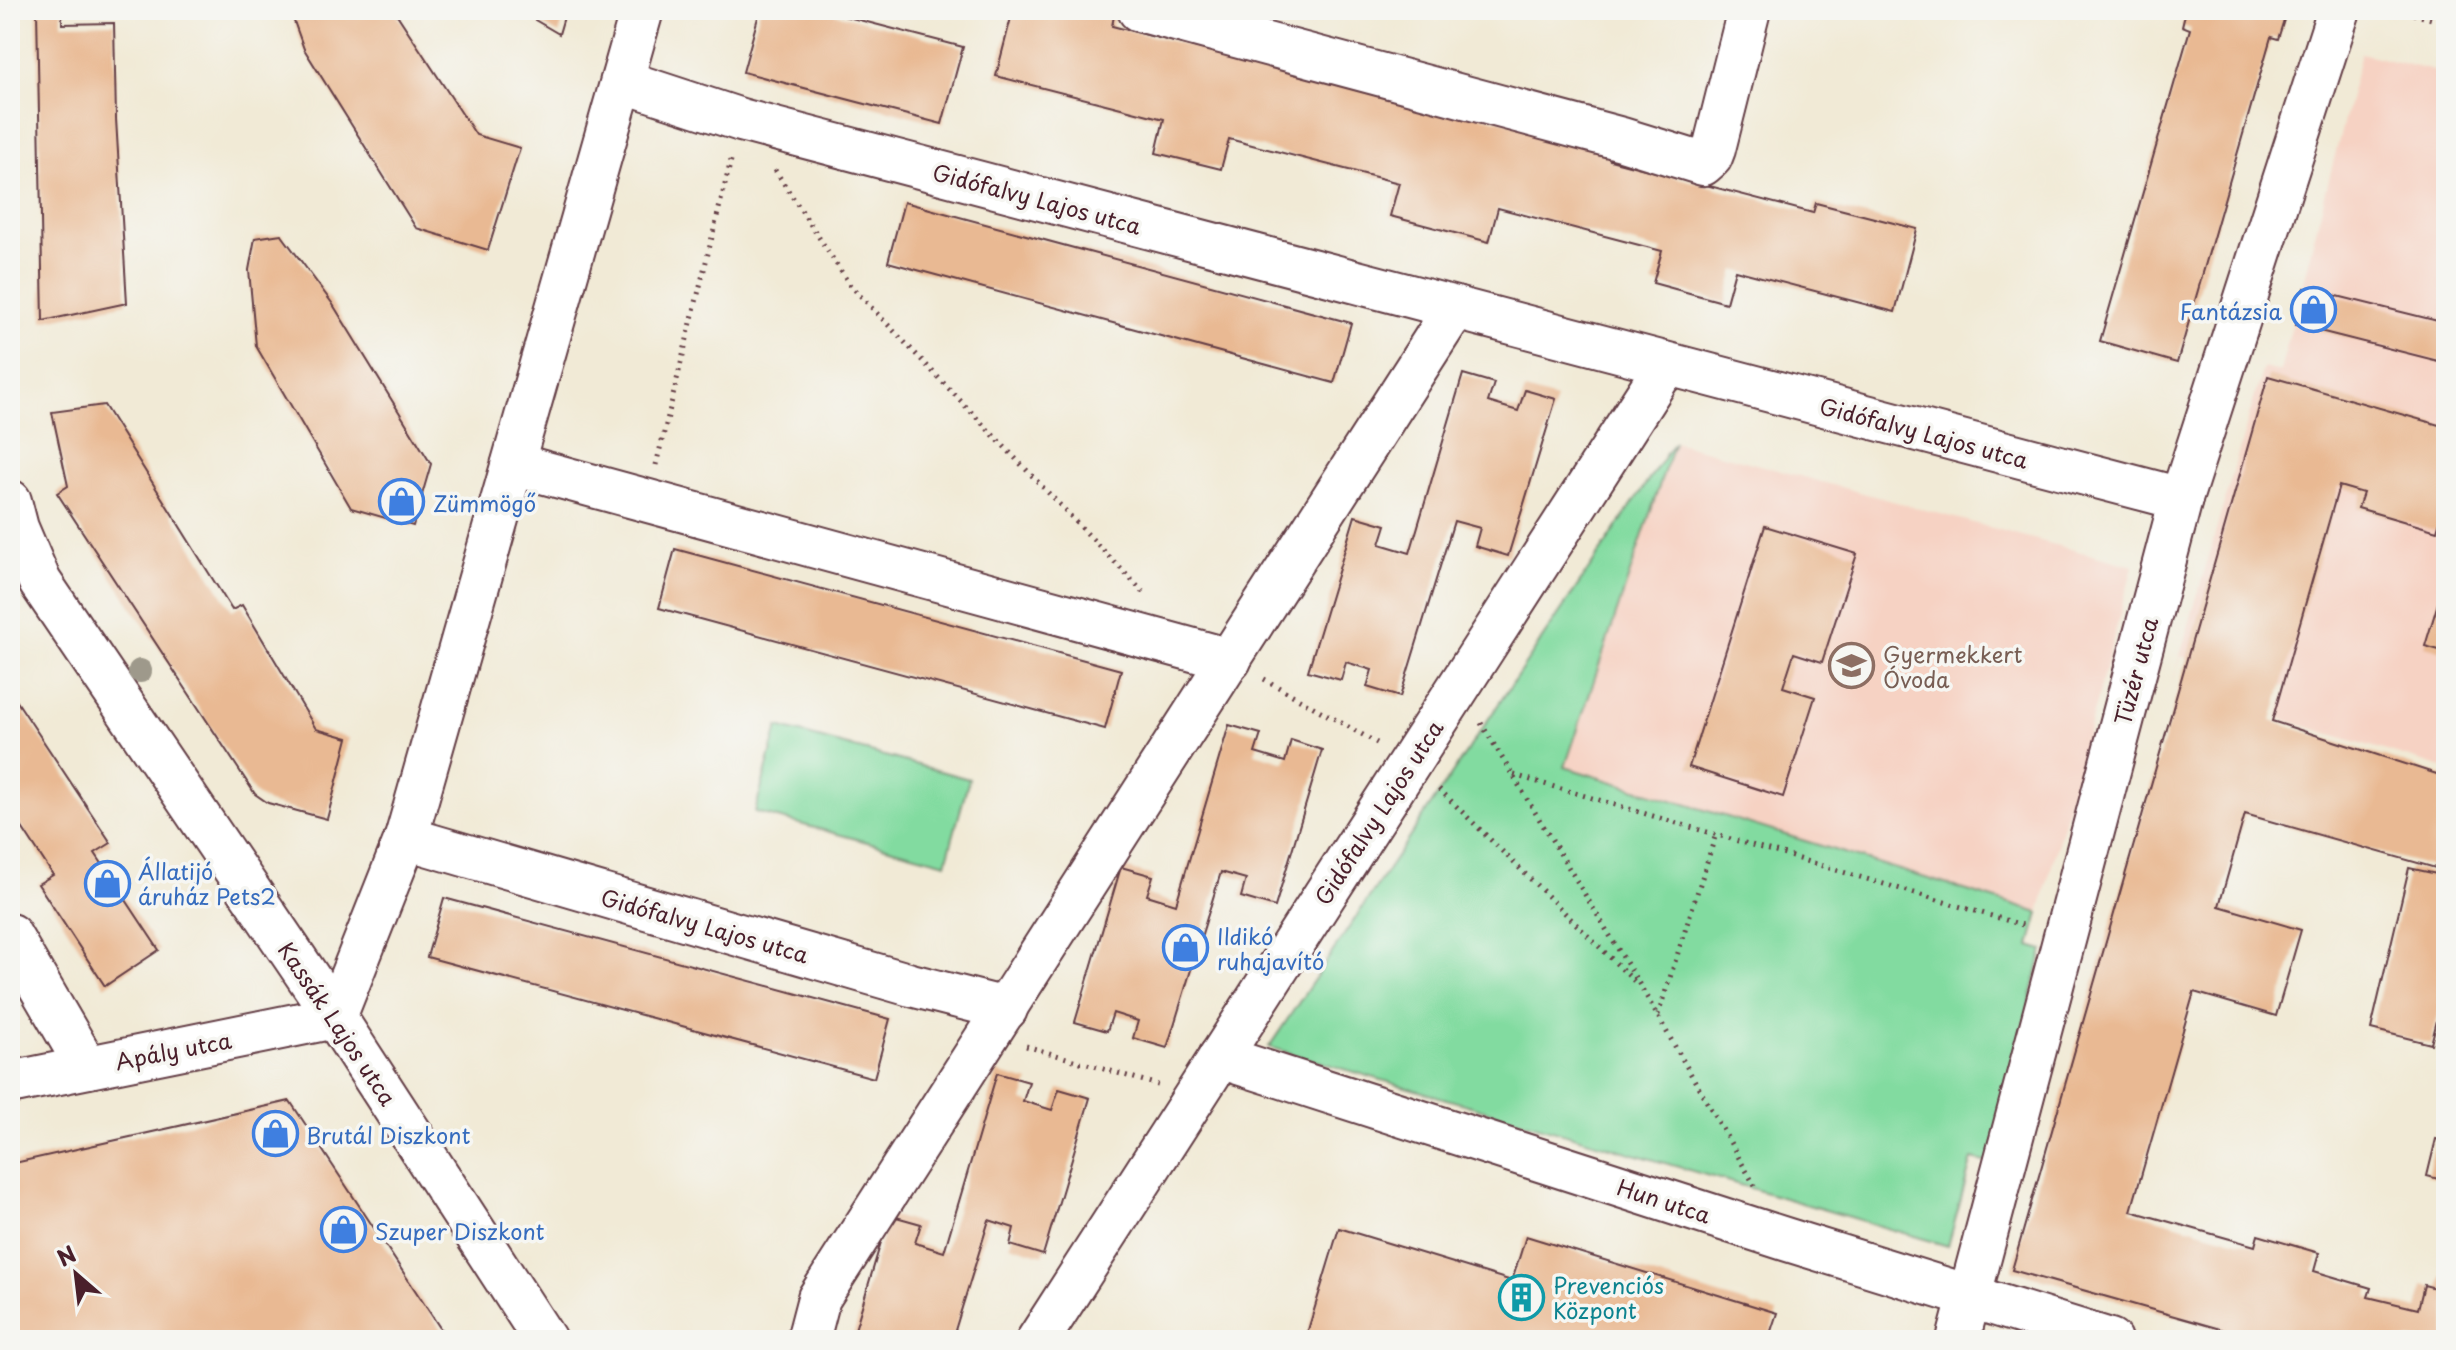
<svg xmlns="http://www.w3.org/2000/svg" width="2456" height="1350" font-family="'Playpen Sans',sans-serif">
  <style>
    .built { fill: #f6d2c3 }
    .green { fill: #82dba0; stroke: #667d66; stroke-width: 2 }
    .building { fill: #e9b993 }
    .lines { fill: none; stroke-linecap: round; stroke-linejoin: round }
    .minor-casing { stroke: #633d45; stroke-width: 46 }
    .path { stroke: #633d45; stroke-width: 5; stroke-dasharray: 2 6; stroke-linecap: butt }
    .minor { stroke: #fff; stroke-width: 42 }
    .tree { fill: #9e998b }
    .labels { text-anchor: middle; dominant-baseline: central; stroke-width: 7; stroke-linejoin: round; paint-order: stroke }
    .street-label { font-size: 22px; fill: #4a1f2b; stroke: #f6f6f2 }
    .shop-label { font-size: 22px; fill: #366cbe; stroke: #f6f6f2; text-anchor: start }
    .education-label { font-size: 22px; fill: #785e54; stroke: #f6f6f2; text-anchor: start }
    .culture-label { font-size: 22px; fill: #0d838f; stroke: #f6f6f2; text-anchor: start }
  </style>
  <rect width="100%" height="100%" fill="#f6f6f2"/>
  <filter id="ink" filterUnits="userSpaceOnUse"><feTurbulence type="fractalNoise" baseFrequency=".0125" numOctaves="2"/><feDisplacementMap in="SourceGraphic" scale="16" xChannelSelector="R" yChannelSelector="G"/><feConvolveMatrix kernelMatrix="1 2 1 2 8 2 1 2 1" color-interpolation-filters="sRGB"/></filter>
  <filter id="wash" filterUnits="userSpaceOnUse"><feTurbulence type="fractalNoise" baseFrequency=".006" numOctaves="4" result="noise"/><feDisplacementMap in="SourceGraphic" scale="32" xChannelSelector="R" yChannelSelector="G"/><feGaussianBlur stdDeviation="1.8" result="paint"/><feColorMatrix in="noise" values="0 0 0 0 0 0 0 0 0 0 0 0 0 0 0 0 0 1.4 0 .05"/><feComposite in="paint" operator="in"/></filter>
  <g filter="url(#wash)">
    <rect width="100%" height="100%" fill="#f1ead6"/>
    <g class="built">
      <polygon points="2361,53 2446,74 2446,769 2278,718 2287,687 2181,656 2171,687 2263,368 2280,372"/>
      <polygon points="1674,442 2133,566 2039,913 1564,767"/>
    </g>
    <g class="green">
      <polygon points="1674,442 1565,767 2039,913 2030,946 2043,950 1989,1163 1972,1159 1948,1246 1269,1047"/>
      <polygon points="778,727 969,779 946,863 755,812"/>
    </g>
    <g id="blocks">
      <g class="building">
        <polygon points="37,10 62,10 62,24 114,23 116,119 127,303 43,321"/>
        <polygon points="290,10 394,10 476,135 520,148 488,250 416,228 304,49"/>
        <polygon points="518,10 566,10 559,34"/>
        <polygon points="760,10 821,10 963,47 942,124 743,72"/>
        <polygon points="1013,10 1093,10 1114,16 1112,26 1315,78 1613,146 1610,160 1813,213 1816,203 1917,229 1895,312 1735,270 1726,303 1653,283 1662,251 1498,208 1489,242 1390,216 1399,183 1229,139 1221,169 1156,153 1164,119 996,76"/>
        <polygon points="2186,10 2287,10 2278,39 2271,37 2177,363 2100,341 2190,29 2182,26"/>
        <polygon points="904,202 1351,323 1334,383 888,262"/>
        <polygon points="281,234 332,303 431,464 413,526 351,508 256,346 249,270 255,238"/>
        <polygon points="2305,288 2446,323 2446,363 2296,325"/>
        <polygon points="1463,374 1494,383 1488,402 1518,411 1525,390 1556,399 1508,556 1475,546 1480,528 1454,521 1400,697 1367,687 1372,670 1346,662 1341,680 1308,671 1355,516 1386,525 1380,544 1410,553"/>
        <polygon points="2268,376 2446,427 2446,500 2437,531 2358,508 2363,493 2339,486 2272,721 2446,777 2446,871 2245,814 2219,906 2301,930 2276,1016 2194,992 2131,1211 2255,1246 2258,1235 2319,1253 2314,1271 2371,1288 2368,1297 2418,1309 2424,1285 2439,1289 2442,1276 2446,1276 2446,1340 2259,1340 2012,1270"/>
        <polygon points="104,405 232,610 242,605 316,729 348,738 327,819 268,803 255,794 57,493 68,486 52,412"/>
        <polygon points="1765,526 1857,554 1822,662 1794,653 1783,687 1815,697 1783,797 1689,767"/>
        <polygon points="675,549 1121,670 1105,729 659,608"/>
        <polygon points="2445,580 2446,580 2446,652 2425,646"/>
        <polygon points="10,691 111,843 95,853 159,950 105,986 38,884 53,875 10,809"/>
        <polygon points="1229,725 1261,734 1255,753 1285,762 1291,740 1322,750 1275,907 1241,897 1246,879 1221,872 1167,1048 1133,1038 1138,1021 1113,1013 1107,1031 1075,1022 1121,867 1153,876 1147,895 1176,904"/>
        <polygon points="2409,868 2446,876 2446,906 2442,923 2446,924 2446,997 2443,997 2431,1044 2371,1029"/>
        <polygon points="444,898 890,1019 874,1078 427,957"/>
        <polygon points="997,1073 1029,1082 1023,1101 1052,1110 1059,1089 1090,1098 1043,1255 1010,1245 1014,1228 989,1220 952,1340 852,1340 889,1215 921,1224 915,1243 944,1252"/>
        <polygon points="290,1101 448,1340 10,1340 10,1164"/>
        <polygon points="2436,1139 2446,1141 2446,1181 2427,1176"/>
        <polygon points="1339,1228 1512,1281 1526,1236 1777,1313 1768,1340 1305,1340"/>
      </g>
    </g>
  </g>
  <g filter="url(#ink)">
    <use href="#blocks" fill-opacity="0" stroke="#633d45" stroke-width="2"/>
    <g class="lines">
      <defs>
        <g id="minor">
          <polyline points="1139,10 1622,139 1703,164 1711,157 1714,149 1749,10"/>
          <polyline points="622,81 741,120 2181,499"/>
          <polyline points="513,464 1230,660"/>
          <polyline points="10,501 17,528 40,582 335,1017 545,1340"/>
          <polyline points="406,838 911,985 1006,1009"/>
          <polyline points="10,935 87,1067"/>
          <polyline points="1220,1057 1785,1239 2110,1340"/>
          <polyline points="10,1083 335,1017 406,838 642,10"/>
          <polyline points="808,1340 819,1298 1455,308"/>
          <polyline points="1038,1340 1666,365"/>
          <polyline points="1958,1340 2181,499 2339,10"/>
        </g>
      </defs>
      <use href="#minor" class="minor-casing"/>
      <g class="path">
        <polyline points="2398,10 2446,23"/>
        <polyline points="775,170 850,285 1143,592"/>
        <polyline points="656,465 732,156"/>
        <polyline points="1264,679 1377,743"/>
        <polyline points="1481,723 1641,987 1755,1186"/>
        <polyline points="1514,775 2026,926"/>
        <polyline points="1439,789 1634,981"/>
        <polyline points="1658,1015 1716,834"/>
        <polyline points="1026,1046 1158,1085"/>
      </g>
      <use href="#minor" class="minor"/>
    </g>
    <circle class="tree" cx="140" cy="671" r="12"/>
  </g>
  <defs>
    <symbol id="shop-ring" viewBox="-11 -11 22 22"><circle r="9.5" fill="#f6f6f2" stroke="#3f7fe0" stroke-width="1.5"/><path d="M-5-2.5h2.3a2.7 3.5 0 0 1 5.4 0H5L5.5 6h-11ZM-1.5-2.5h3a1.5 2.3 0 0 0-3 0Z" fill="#3f7fe0"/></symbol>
    <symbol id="school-ring" viewBox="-11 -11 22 22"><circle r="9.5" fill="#f6f6f2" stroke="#8d6e63" stroke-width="1.5"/><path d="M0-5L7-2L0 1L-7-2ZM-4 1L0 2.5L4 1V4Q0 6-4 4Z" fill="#8d6e63"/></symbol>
    <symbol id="building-ring" viewBox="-11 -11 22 22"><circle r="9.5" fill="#f6f6f2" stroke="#0f9aa8" stroke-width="1.5"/><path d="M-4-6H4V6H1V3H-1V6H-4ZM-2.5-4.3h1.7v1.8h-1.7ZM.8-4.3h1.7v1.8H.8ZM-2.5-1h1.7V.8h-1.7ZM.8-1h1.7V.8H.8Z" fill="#0f9aa8"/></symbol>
  </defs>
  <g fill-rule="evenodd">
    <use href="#shop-ring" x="2288" y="284" width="51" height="51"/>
    <use href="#shop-ring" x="376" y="476" width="51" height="51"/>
    <use href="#school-ring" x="1826" y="640" width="51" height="51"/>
    <use href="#shop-ring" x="82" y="858" width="51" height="51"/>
    <use href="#shop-ring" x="1160" y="922" width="51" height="51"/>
    <use href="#shop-ring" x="250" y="1108" width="51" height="51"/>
    <use href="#shop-ring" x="318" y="1204" width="51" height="51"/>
    <use href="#building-ring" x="1496" y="1272" width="51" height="51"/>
  </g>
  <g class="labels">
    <g class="street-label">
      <text transform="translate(1037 198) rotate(15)">Gidófalvy Lajos utca</text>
      <text transform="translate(1924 432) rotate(15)">Gidófalvy Lajos utca</text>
      <text transform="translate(2135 671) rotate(-75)">Tüzér utca</text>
      <text transform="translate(1378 812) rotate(-57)">Gidófalvy Lajos utca</text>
      <text transform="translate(705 925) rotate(16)">Gidófalvy Lajos utca</text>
      <text transform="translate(338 1023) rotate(56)">Kassák Lajos utca</text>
      <text transform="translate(173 1050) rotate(-11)">Apály utca</text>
      <text transform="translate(1664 1200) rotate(18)">Hun utca</text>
    </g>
    <g class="shop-label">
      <text x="2282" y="310" text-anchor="end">Fantázsia</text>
      <text x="433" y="502">Zümmögő</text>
      <text x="138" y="870">Állatijó<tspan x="138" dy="25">áruház Pets2</tspan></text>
      <text x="1217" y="935">Ildikó<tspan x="1217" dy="25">ruhajavító</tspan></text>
      <text x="306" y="1134">Brutál Diszkont</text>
      <text x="375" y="1230">Szuper Diszkont</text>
    </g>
    <g class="education-label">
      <text x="1883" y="653">Gyermekkert<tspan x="1883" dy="25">Óvoda</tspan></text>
    </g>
    <g class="culture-label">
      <text x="1553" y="1284">Prevenciós<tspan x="1553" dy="25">Központ</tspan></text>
    </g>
  </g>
  <rect width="2456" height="1350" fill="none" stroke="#f6f6f2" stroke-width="40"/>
  <g transform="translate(76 1274) rotate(332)" stroke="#f6f6f2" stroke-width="6" paint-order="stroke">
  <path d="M0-6L14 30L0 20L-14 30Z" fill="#4a1f2b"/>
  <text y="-12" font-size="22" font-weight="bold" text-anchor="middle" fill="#4a1f2b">N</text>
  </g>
</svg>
